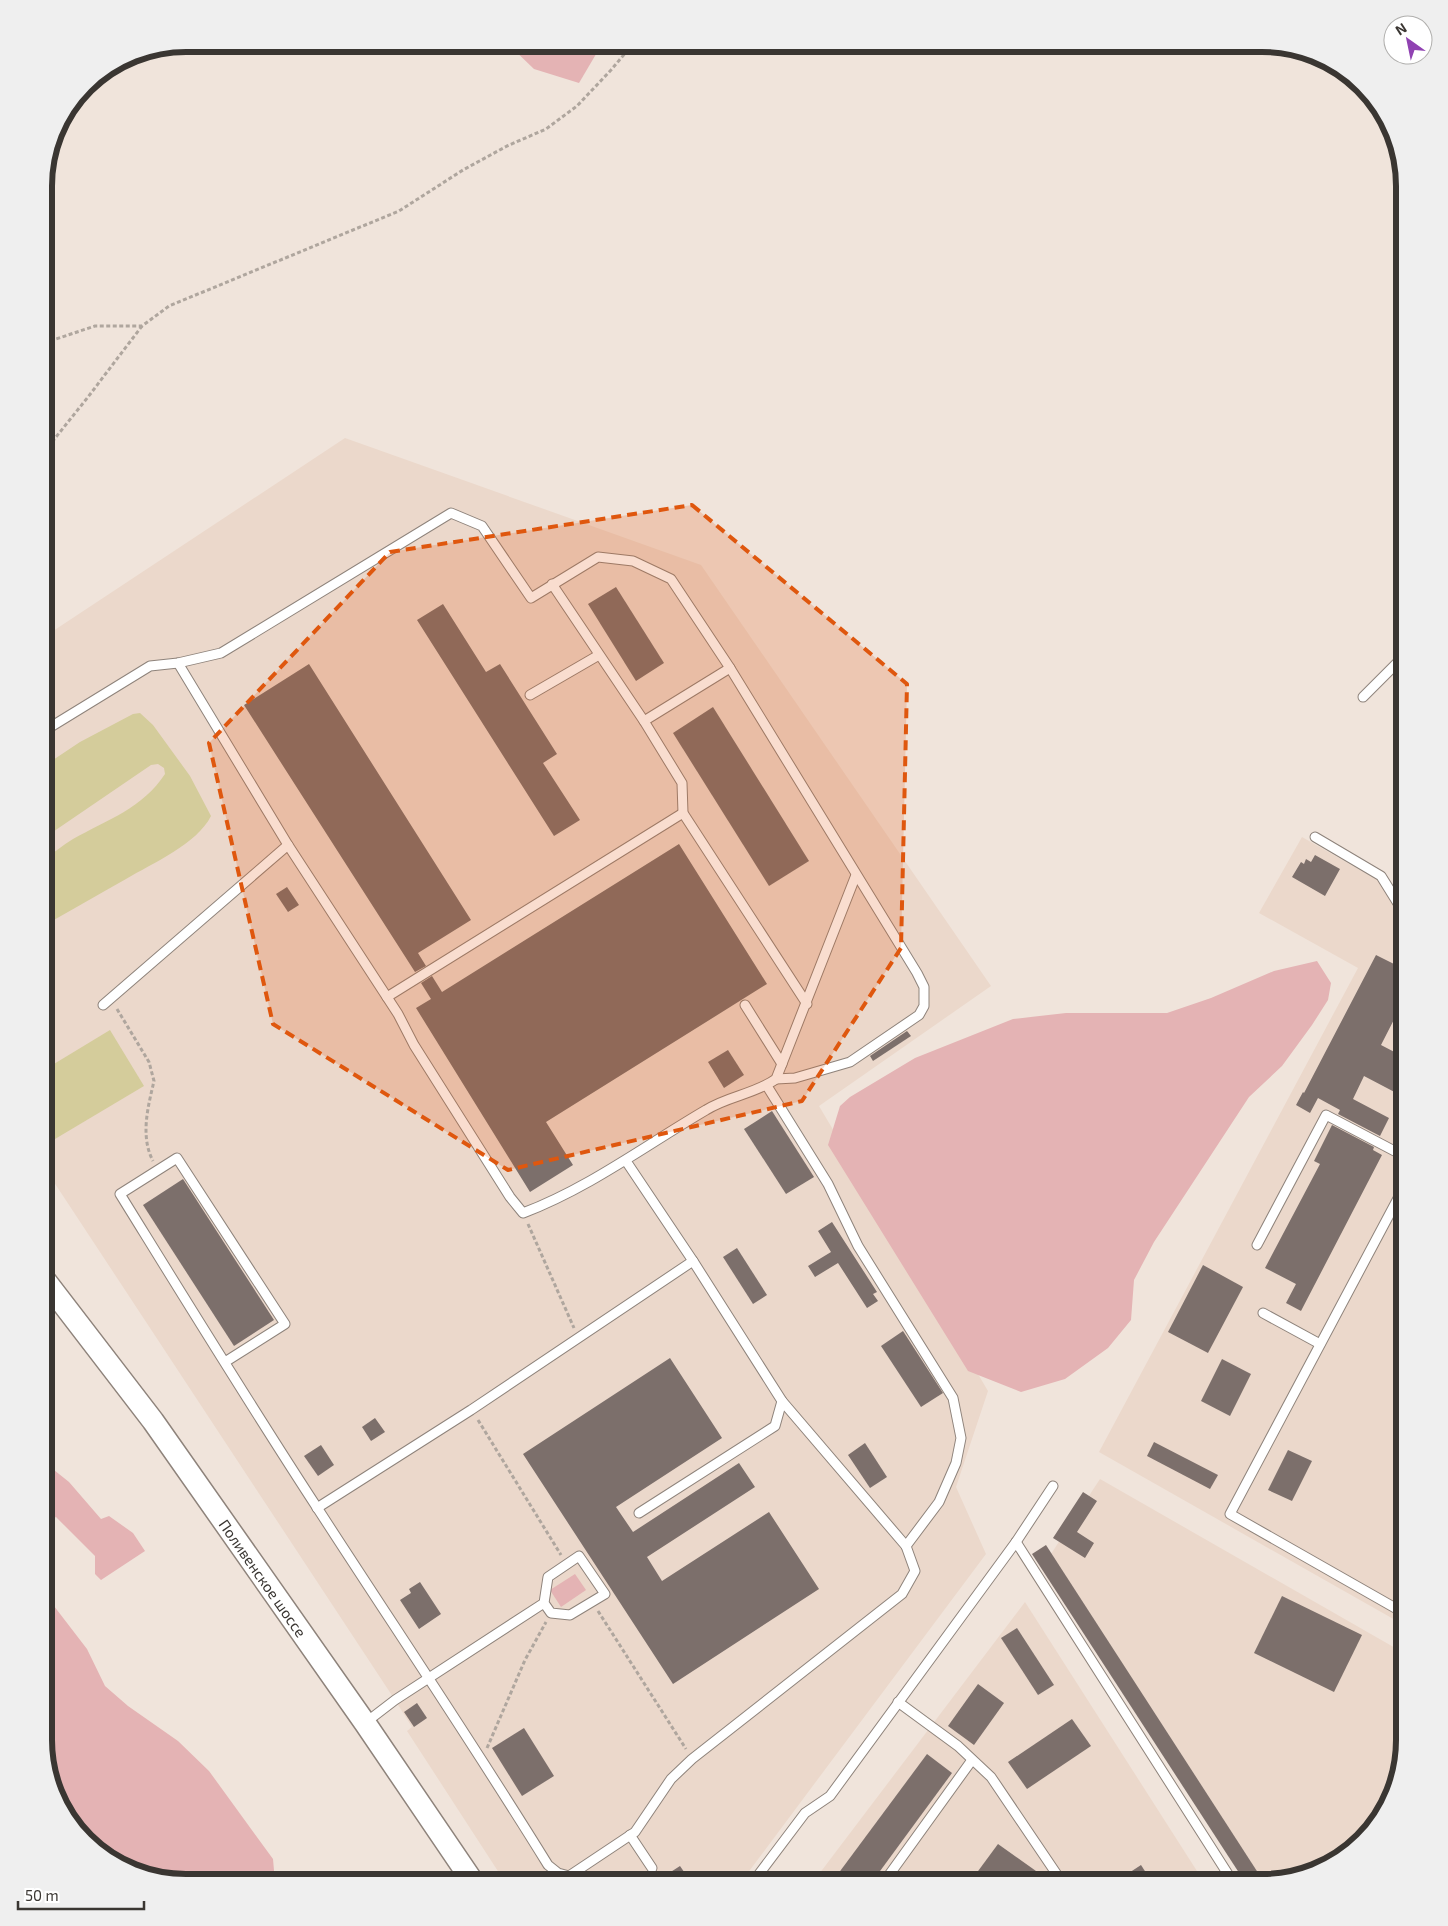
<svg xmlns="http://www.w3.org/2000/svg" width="1448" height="1926" font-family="'Exo 2',sans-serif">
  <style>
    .built { fill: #ebd8cb }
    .green { fill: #e4b3b4 }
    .water { fill: #d4cc9b }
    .building { fill: #7c6f6b }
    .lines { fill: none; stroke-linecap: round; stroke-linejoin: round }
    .service-casing { stroke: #8e837b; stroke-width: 11 }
    .tertiary-casing { stroke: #8e837b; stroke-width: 24 }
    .path { stroke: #afa69e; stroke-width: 3; stroke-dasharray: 4 2.5; stroke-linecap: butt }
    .service { stroke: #fff; stroke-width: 9 }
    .tertiary { stroke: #fff; stroke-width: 21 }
    .marked { fill: #df570e; fill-opacity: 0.2; stroke: #df570e; stroke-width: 4; stroke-dasharray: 10 6; stroke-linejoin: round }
    .labels { text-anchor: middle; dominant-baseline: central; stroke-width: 5; stroke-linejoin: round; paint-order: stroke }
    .street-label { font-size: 15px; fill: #3a3632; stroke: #fff }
    .rim { fill: none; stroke: #3a3632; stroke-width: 6 }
  </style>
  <rect width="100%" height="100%" fill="#f0e4db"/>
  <g class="built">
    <polygon points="345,438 701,565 991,986 819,1106 988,1391 956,1487 986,1554 741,1882 505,1882 407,1731 412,1727 395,1700 44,1167 44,637"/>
    <polygon points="1302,837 1404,895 1404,1625 1099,1452 1358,968 1259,913"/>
    <polygon points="1100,1479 1404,1653 1404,1739 1385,1810 1340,1858 1261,1882 1254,1882 1049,1557"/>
    <polygon points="1025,1602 1204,1882 813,1882"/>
  </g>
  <g class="green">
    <polygon points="508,44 602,44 579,83 534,69"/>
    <polygon points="1317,961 1331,983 1328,1000 1312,1025 1282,1066 1249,1097 1154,1242 1134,1280 1131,1320 1108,1348 1065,1379 1021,1392 968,1371 828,1145 840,1106 850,1097 915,1058 1013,1019 1066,1013 1167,1013 1211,998 1274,971"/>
    <polygon points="44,1462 69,1482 101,1519 109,1516 133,1533 145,1551 101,1580 95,1574 95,1556 56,1517 44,1523"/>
    <polygon points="575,1574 586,1590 561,1607 550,1590"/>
    <polygon points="44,1593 87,1649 105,1686 128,1706 178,1741 209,1771 273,1859 275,1882 187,1882 116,1863 68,1818 44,1739"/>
    <polygon points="375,1873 384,1882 361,1882"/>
  </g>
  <g class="water">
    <path d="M140,713L153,725L190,776L211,816C197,844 153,863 126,879C101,893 77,907 52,921L44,910V859C54,853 63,845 73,839C107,820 143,808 165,774L164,768L158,764L151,765L44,838V766L80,742L133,714Z"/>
    <polygon points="110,1030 144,1086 55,1139 44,1121 44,1070"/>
  </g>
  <g class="building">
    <polygon points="616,587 664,663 636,681 588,604"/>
    <polygon points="443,604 486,672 500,664 557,754 543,763 580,820 554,836 417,620"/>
    <polygon points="309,664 471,920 418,953 426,966 415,972 244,705"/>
    <polygon points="713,707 809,861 769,886 673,733"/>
    <polygon points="679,844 767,984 546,1122 573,1165 530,1192 416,1008 431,999 421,983 432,976 442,992"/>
    <polygon points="1315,855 1340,869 1325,896 1292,877 1301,862 1304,864 1306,859 1311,862"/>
    <polygon points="287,887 299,905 288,912 276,894"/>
    <polygon points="1376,955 1404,969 1404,1000 1381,1045 1404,1057 1404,1097 1364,1076 1353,1099 1389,1118 1380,1136 1338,1114 1340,1110 1318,1098 1310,1113 1296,1105 1303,1092 1304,1093"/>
    <polygon points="907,1031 911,1036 873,1061 870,1056"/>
    <polygon points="728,1050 744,1075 724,1088 708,1062"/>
    <polygon points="772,1111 814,1177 786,1194 744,1129"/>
    <polygon points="1332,1125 1374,1147 1373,1150 1382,1155 1301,1311 1286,1303 1296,1284 1265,1268 1320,1164 1314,1161"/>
    <polygon points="183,1179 274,1320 234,1346 143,1205"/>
    <polygon points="832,1222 877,1292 873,1294 878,1301 867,1308 838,1263 815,1277 808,1266 831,1252 818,1231"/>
    <polygon points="737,1248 767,1295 753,1304 723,1257"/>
    <polygon points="1203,1265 1243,1287 1208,1353 1168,1332"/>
    <polygon points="903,1331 943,1393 921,1407 881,1346"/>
    <polygon points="670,1358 722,1438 616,1507 633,1532 739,1463 755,1487 647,1557 662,1581 769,1512 819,1589 673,1684 523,1454"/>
    <polygon points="1222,1359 1251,1374 1230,1416 1201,1401"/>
    <polygon points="375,1418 385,1432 371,1441 362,1427"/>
    <polygon points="1154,1442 1218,1475 1210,1489 1147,1456"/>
    <polygon points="865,1443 887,1477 870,1488 848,1455"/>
    <polygon points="321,1445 334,1465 318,1476 304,1456"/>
    <polygon points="1288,1450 1312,1461 1292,1501 1268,1490"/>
    <polygon points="1083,1492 1097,1501 1077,1532 1094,1543 1085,1558 1053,1538"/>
    <polygon points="1046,1545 1264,1882 1245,1882 1032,1554"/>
    <polygon points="420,1582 441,1614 419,1629 400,1600 411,1593 409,1589"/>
    <polygon points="1282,1596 1362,1635 1334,1692 1254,1653"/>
    <polygon points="1017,1628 1054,1685 1038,1695 1001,1638"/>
    <polygon points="978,1684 1004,1703 974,1745 948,1726"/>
    <polygon points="417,1703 427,1718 414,1727 404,1712"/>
    <polygon points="1072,1719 1091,1746 1027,1789 1008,1762"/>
    <polygon points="524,1728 554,1776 522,1796 492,1748"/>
    <polygon points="927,1754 952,1773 872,1882 832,1882"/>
    <polygon points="998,1844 1036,1871 1027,1882 970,1882"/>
    <polygon points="1141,1865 1152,1882 1115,1882"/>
    <polygon points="680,1866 691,1882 655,1882"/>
  </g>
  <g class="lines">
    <defs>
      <g id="service">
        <polyline points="552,584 644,721 682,783 683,813 807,1004"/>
        <path d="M178,663L288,845L398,1014L414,1045L510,1197L523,1213C589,1188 646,1145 706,1110C728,1096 755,1094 776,1079L856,875"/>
        <polyline points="530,695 599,655"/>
        <polyline points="1363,697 1404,656"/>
        <polyline points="644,721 730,668"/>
        <polyline points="44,731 150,666 178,663 221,653 451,513 482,526 531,598 598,557 633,561 671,579 730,668 917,973 924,987 924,1006 919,1015 850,1062 795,1078 776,1079"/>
        <polyline points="1315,837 1381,876 1404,913"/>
        <polyline points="387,997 683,813"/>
        <polyline points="103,1005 288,845"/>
        <polyline points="745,1005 782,1064"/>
        <polyline points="767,1086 828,1184 858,1246 953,1398 961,1438 956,1463 939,1502 906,1546"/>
        <polyline points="1257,1245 1326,1115 1404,1156"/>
        <polyline points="1263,1313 1320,1344"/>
        <path d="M225,1362L285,1324L177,1158L120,1194C185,1299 250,1405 318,1509C395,1628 474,1745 548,1865L558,1873L569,1876L635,1832L671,1779L692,1759L902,1594L915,1571L906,1546L782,1401L693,1261L626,1161"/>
        <polyline points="317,1508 471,1410 693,1261"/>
        <polyline points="639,1513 775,1426 782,1401"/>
        <polyline points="1016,1542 1233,1882"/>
        <polyline points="1404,1613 1230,1514 1404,1187"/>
        <polyline points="898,1702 958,1746 991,1777 1062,1882"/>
        <polyline points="365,1723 395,1700 544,1603 548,1577 579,1556 605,1594 570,1615 551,1613 544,1603"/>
        <polyline points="630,1835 652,1868"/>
        <polyline points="753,1882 805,1813 830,1796 1016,1542 1053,1486"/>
        <polyline points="884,1882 972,1760"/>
      </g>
      <polyline id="tertiary" points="44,1279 153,1421 365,1723 473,1882"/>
    </defs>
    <use href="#service" class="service-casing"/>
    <use href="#tertiary" class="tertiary-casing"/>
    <g class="path">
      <polyline points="44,343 95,326 142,326 169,306 399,211 463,170 507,146 546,129 577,106 611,70 633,44"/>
      <polyline points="44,452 88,397 142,326"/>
      <path d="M117,1009L149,1062L154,1081C148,1107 140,1136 153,1161"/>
      <polyline points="528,1224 574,1328"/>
      <polyline points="478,1420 561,1555"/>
      <polyline points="598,1611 686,1749"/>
      <polyline points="487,1748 525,1660 546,1622"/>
    </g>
    <use href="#service" class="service"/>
    <use href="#tertiary" class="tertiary"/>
  </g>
  <path class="marked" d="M692,505L907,684L901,948L802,1101L508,1170L273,1024L209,743L390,552Z"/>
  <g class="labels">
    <g class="street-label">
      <text transform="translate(263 1578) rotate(55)">Поливенское шоссе</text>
    </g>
  </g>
  <path d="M0 0H1448V1926H0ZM186 52H1262A134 134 0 0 1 1396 186V1740A134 134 0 0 1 1262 1874H186A134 134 0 0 1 52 1740V186A134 134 0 0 1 186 52Z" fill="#efefef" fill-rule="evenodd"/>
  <path class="rim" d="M186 52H1262A134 134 0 0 1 1396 186V1740A134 134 0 0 1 1262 1874H186A134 134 0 0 1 52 1740V186A134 134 0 0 1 186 52Z"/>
  <g transform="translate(1408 40) rotate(327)"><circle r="24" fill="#ffffff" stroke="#b0afad"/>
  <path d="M0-4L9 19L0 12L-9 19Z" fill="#9042b2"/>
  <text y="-8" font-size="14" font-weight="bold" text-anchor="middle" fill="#3a3632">N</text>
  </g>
  <path d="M18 1901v8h126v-8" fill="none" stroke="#3a3632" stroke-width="2.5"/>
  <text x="25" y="1901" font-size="15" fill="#3a3632" stroke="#ffffff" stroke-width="4" paint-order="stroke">50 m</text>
</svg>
